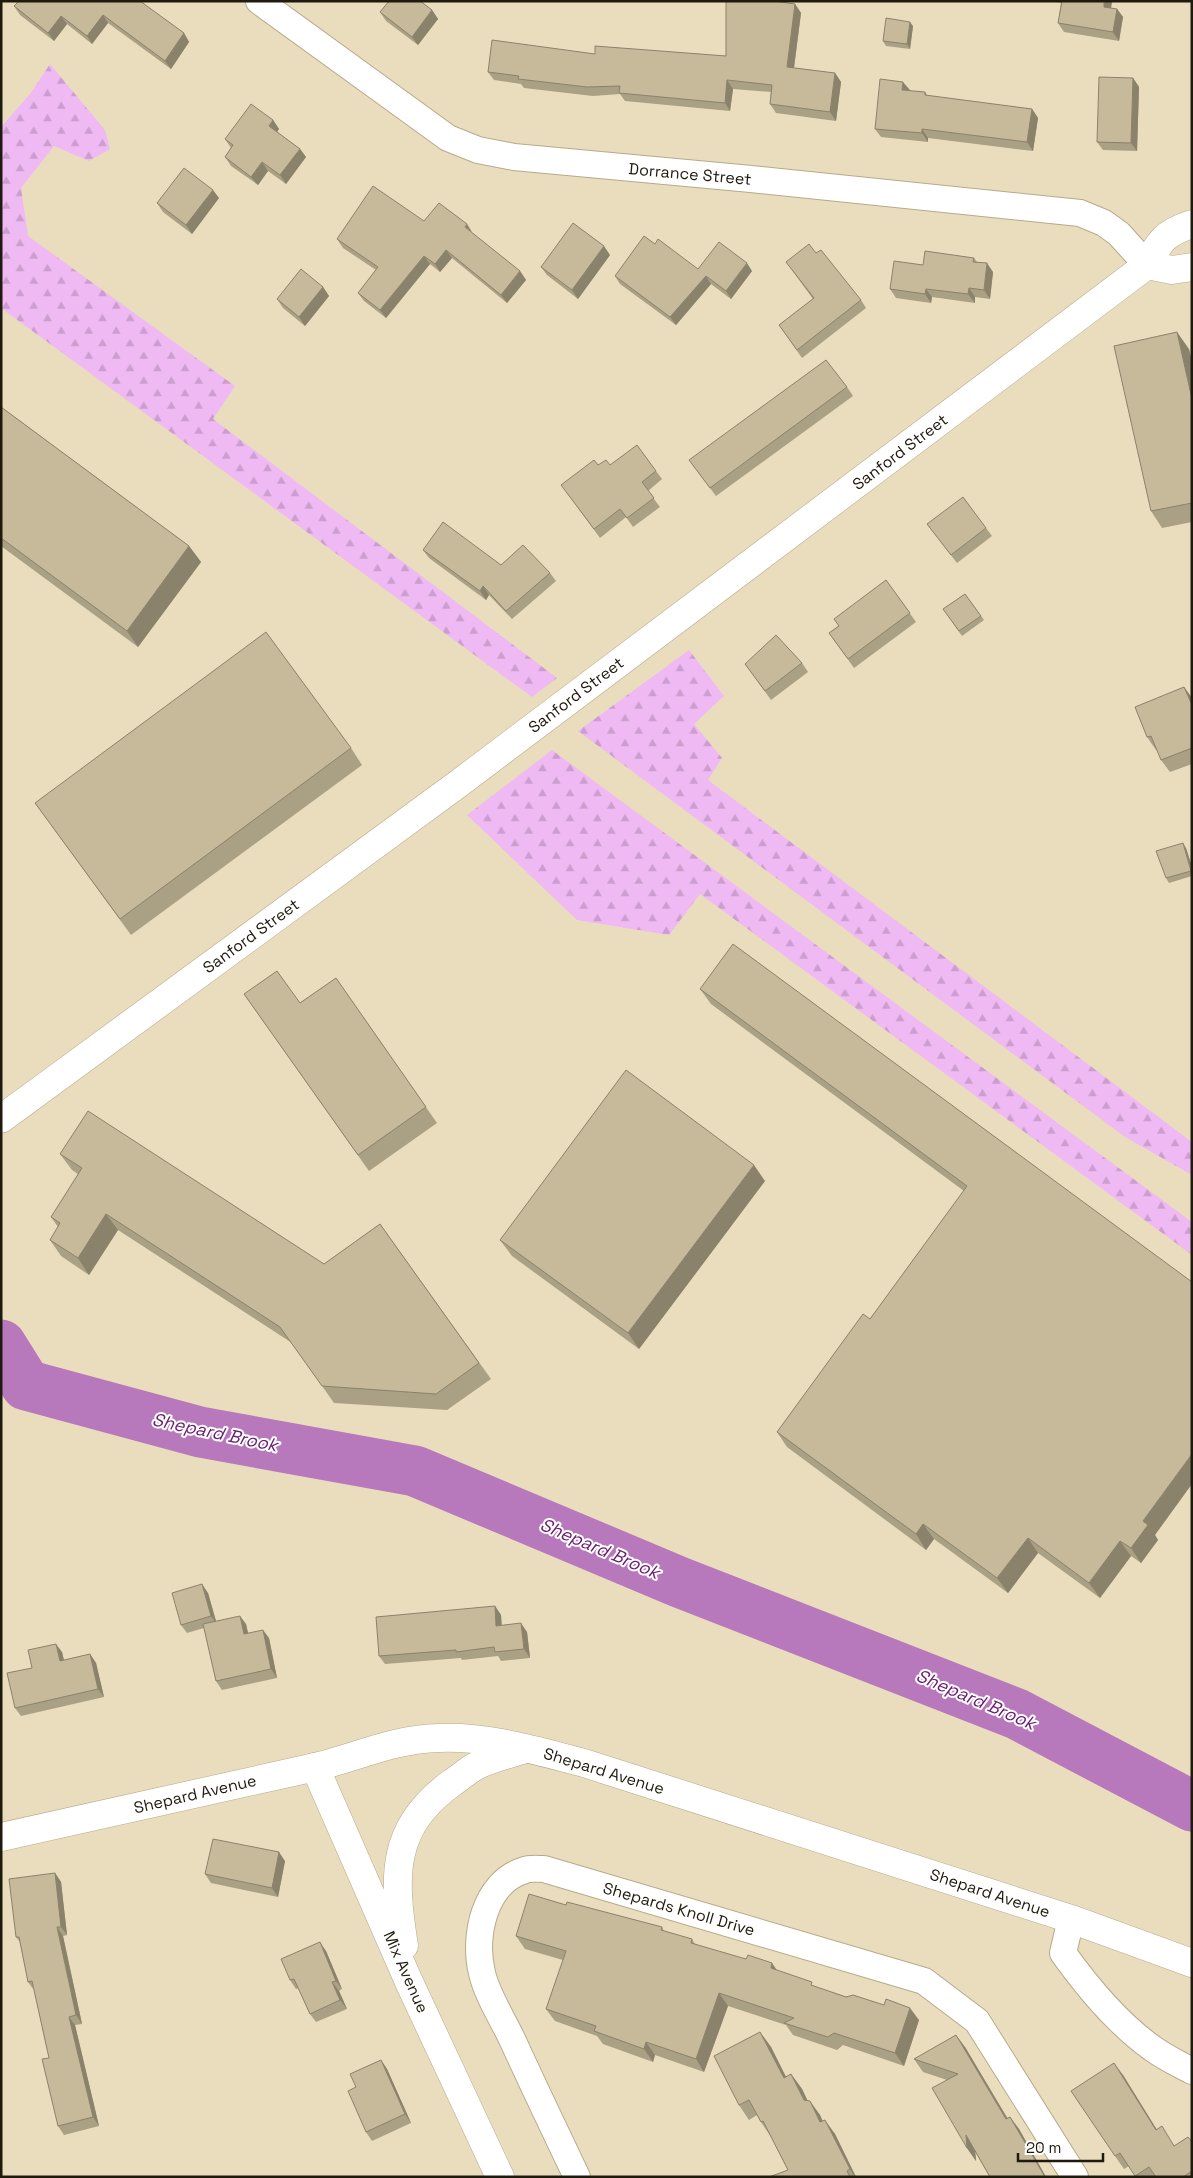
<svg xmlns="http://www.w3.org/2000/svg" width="1193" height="2178" font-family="'Space Grotesk',sans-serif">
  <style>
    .forest { fill: url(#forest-firs) }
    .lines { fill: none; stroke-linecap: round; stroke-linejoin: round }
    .river { stroke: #b779bc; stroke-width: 51 }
    .street-casing { stroke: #b5aa8a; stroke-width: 28 }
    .secondary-casing { stroke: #b5aa8a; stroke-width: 29 }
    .street { stroke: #fff; stroke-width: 26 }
    .secondary { stroke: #fff; stroke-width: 28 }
    .wall { fill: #aaa084 }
    .shaded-wall { fill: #8b826c }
    .building { fill: #c6ba9a; stroke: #8b826c }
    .labels { text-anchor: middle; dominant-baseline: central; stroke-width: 4; stroke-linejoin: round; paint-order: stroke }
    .street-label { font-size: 16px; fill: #1f1a0e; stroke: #fff }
    .water-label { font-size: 18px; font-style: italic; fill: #691d70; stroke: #fff }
  </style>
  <defs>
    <pattern id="forest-firs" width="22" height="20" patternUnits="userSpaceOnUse" patternTransform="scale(1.25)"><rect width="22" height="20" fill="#efb9f3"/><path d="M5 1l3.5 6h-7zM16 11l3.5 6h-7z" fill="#cc9ecf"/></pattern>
  </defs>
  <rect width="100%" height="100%" fill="#eaddbd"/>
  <g class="forest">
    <polygon points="50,64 105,130 110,149 89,161 54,146 21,188 28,236 235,386 213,419 557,678 532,697 1,308 1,127 30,94"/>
    <polygon points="689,650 724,696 694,724 722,758 708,780 1192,1142 1192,1175 1125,1137 578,731"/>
    <polygon points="552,750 1192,1222 1192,1255 700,894 669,935 577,920 467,815"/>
  </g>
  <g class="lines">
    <polyline class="river" points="1,1345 26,1385 200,1432 415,1471 679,1582 1017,1714 1192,1806"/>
    <defs>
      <g id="street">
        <polyline points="259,1 448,138 478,150 514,157 751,179 1080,213 1104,223 1119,234 1147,265"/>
        <path d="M1071,1919L1063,1953C1088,1988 1117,2023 1152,2048C1164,2057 1179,2064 1192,2071"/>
        <path d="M577,2177C555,2131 533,2085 512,2039C502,2018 487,1995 482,1973C473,1937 484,1882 525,1870C530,1868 538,1869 544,1869L924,1981L977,2021L1075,2177"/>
      </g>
      <g id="secondary">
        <polyline points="1147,265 1172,270 1192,267"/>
        <path d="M1,1119L458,784L1147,265C1160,241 1164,233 1192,224"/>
        <polyline points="315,1767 409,1982 500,2177"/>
        <path d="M1,1837C105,1814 208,1791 311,1768C356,1758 392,1739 439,1738C489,1736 537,1751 584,1763L1071,1919L1192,1963"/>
        <path d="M404,1946C393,1876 390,1827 453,1782C461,1777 469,1769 478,1765C492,1758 510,1754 525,1749"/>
      </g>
    </defs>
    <use href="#street" class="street-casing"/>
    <use href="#secondary" class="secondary-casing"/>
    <use href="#street" class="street"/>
    <use href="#secondary" class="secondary"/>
  </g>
  <g class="wall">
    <polygon points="1053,1 1112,1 1111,8 1117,9 1123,17 1119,41 1064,32 1058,23 1061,3"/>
    <polygon points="67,2 184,33 189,42 171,69 108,23 92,44 67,24 54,41 20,15 14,6"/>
    <polygon points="795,4 801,13 794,68 835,73 841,82 836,121 776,113 770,104 771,92 733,89 730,111 625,101 620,94 593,96 524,88 521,84 494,80 488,72 595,54 726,56"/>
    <polygon points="432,10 438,19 418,45 386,21 380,12"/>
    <polygon points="913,26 910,49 886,46 883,41"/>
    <polygon points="1133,78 1139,87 1137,151 1103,150 1097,142"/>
    <polygon points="909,91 925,92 928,96 1032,109 1038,118 1033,151 928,138 928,142 881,137 875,129"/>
    <polygon points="273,120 279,129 277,132 300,149 306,157 286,184 268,171 258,185 231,166 225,157 231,148 225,139"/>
    <polygon points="219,198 192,234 163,212 157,203"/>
    <polygon points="424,221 472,233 520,271 526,280 507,303 452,258 440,272 430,264 386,318 364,301 358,293 376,270 343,248 337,239"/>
    <polygon points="655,244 698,269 752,271 731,299 711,284 676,325 620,284 615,276"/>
    <polygon points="816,253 861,300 866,308 802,358 779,325 813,299 786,262"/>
    <polygon points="610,255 578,299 547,275 541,267"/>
    <polygon points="974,258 977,262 993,272 990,299 975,297 975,303 932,297 931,303 896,298 890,289 923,265"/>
    <polygon points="323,287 329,296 305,326 283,308 277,299"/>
    <polygon points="1189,349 1192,362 1192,522 1162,528 1151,511"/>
    <polygon points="847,387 853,396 716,496 689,460"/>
    <polygon points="1,407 189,546 201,562 138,647 1,546"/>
    <polygon points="598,465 610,465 656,471 662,479 648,491 660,507 633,527 626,517 600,538 567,493"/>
    <polygon points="927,524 986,528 992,536 957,563"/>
    <polygon points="423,550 501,565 550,573 556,581 512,619 489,595 486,600 429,558"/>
    <polygon points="886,580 916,622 854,668 829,633 838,626"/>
    <polygon points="965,594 984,620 962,636 943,609"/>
    <polygon points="802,663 808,672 771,700 745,664"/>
    <polygon points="1184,687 1192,698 1192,764 1170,772 1161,760 1157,750 1156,750 1147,737"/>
    <polygon points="351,748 362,765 131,935 35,803"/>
    <polygon points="1186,848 1192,867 1192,876 1169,883 1166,878"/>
    <polygon points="336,978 437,1123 369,1171 244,994 300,1003"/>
    <polygon points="700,989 1192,1282 1155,1535 1158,1540 1141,1563 1131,1556 1100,1598 1038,1553 1008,1593 934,1539 926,1550 787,1447 777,1432 870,1319 964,1191 711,1004"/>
    <polygon points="60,1154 324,1264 380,1224 491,1379 447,1410 334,1403 292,1343 118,1230 89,1275 61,1256 50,1240 58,1227 51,1217 78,1174 72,1170"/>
    <polygon points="765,1181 639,1349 512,1256 500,1240"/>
    <polygon points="208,1593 216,1621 246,1624 248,1633 269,1638 277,1678 222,1690 216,1681 204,1628 187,1633 181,1625"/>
    <polygon points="495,1606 501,1615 502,1626 527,1632 530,1658 501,1661 498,1656 462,1660 461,1658 385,1664 379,1656"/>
    <polygon points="62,1652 64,1660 90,1654 96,1663 104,1697 21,1716 15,1708 32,1668"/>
    <polygon points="285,1861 278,1897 211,1883 205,1874"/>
    <polygon points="55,1873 61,1882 67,1935 63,1936 82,2024 75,2025 99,2126 64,2135 58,2126 49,2058 34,1990 28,1982 20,1942 16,1937"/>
    <polygon points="566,1905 662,1927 664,1931 692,1939 695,1944 777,1970 816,1987 919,2020 904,2066 843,2045 837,2050 793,2035 786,2025 728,2006 704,2072 655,2055 653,2062 603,2044 597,2036 555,2021 546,2009 563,1960 525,1949 516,1936"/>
    <polygon points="326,1951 342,1989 339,1991 347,2009 316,2022 310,2014 299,1988 296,1989 290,1980"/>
    <polygon points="760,2032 771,2047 786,2077 791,2074 802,2089 807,2100 820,2115 822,2121 835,2134 856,2177 769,2177 788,2170 771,2137 761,2122 757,2115 749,2120 739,2105"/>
    <polygon points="965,2047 1007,2118 1010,2117 1019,2129 1046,2177 990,2177 975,2151 976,2161 967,2148 947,2080 923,2072 914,2059"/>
    <polygon points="381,2060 387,2069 411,2123 372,2141 366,2132 356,2087"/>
    <polygon points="1123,2075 1157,2130 1175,2146 1192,2142 1192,2177 1136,2177 1129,2166 1124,2169 1115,2156"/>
  </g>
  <g class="shaded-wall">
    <polygon points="1104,1 1112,1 1110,15 1104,7"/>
    <polygon points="795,4 801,13 793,75 787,67"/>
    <polygon points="1117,9 1123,17 1119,41 1113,32"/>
    <polygon points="432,10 438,19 418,45 412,37"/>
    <polygon points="103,15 108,23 92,44 87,36"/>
    <polygon points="61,16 67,24 54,41 48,33"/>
    <polygon points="910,22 913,26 910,49 907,44"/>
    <polygon points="184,33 189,42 171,69 165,61"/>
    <polygon points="835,73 841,82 836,121 830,112"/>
    <polygon points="1133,78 1139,87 1137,151 1131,143"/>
    <polygon points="727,80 733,89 730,111 725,103"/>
    <polygon points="903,82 910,90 902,90"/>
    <polygon points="1032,109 1038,118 1033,151 1027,142"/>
    <polygon points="273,120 279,129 275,135 269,126"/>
    <polygon points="922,129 928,138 928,142 922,133"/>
    <polygon points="300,149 306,157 286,184 280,175"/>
    <polygon points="262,162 268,171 258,185 251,177"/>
    <polygon points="213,190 219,198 192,234 186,225"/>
    <polygon points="467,224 472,232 465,227"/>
    <polygon points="604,246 610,255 578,299 572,290"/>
    <polygon points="446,250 452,258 440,272 435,264"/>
    <polygon points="424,256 430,264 386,318 380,310"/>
    <polygon points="747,263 752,271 731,299 726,291"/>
    <polygon points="987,263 993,272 990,299 984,290"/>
    <polygon points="520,271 526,280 507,303 501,295"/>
    <polygon points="706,276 711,284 676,325 670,317"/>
    <polygon points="323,287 329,296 305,326 299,317"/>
    <polygon points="969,288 975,297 975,303 968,294"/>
    <polygon points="926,289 932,297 931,303 925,294"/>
    <polygon points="1177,332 1189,349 1192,362 1192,399"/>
    <polygon points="189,546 201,562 138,647 127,631"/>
    <polygon points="483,586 489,595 486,600 480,591"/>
    <polygon points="1184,687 1192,698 1192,705"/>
    <polygon points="1183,843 1186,848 1192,867 1192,872"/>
    <polygon points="754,1165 765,1181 639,1349 628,1333"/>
    <polygon points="106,1214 118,1230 89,1275 78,1258"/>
    <polygon points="1192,1454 1192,1484 1155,1535 1158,1540 1141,1563 1131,1548 1143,1521"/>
    <polygon points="923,1524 934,1539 926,1550 916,1534"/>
    <polygon points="1028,1538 1038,1553 1008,1593 997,1578"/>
    <polygon points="1120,1541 1131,1556 1100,1598 1089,1583"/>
    <polygon points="202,1584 208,1593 217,1625 211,1616"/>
    <polygon points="495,1606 501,1615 502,1635 496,1626"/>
    <polygon points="240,1616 246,1624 250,1642 244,1634"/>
    <polygon points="521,1623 527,1632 530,1658 524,1649"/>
    <polygon points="263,1630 269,1638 277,1678 271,1669"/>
    <polygon points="56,1644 62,1652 66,1670 60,1661"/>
    <polygon points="90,1654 96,1663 104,1697 98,1689"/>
    <polygon points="279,1852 285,1861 278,1897 272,1888"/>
    <polygon points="55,1873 61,1882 67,1935 61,1927"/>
    <polygon points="57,1927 63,1936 82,2024 76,2015"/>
    <polygon points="320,1942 326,1951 342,1989 336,1981"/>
    <polygon points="772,1963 781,1976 771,1968"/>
    <polygon points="332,1982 339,1991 347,2009 340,2000"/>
    <polygon points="719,1993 728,2006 704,2072 696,2059"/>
    <polygon points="910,2008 919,2020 904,2066 895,2053"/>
    <polygon points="69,2017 75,2025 99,2126 93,2117"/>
    <polygon points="760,2032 771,2047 794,2093 784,2078"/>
    <polygon points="956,2035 965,2047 1015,2131 1006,2119"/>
    <polygon points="646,2042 655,2055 653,2062 644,2049"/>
    <polygon points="381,2060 387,2069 411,2123 405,2114"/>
    <polygon points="1114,2063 1123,2075 1165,2143 1156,2130"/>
    <polygon points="791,2074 802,2089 814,2114 804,2100"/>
    <polygon points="810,2101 820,2115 830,2137 820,2122"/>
    <polygon points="1010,2117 1019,2129 1046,2177 1045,2177"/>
    <polygon points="825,2120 835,2134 856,2177 855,2177 850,2169"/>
    <polygon points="966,2135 975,2148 976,2161 967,2148"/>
  </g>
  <g class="building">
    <polygon points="19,1 66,1 67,2 68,1 140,1 184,33 165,61 103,15 87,36 61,16 48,33 14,6"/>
    <polygon points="389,1 420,1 432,10 412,37 380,12"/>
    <polygon points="726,1 774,1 795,4 787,67 835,73 830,112 770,104 772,85 727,80 725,103 619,93 620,86 587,87 518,79 519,76 488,72 492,40 595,54 595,46 726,56"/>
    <polygon points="1062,1 1104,1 1104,7 1117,9 1113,32 1058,23"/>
    <polygon points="886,18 910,22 907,44 883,41"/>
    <polygon points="1099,77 1133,78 1131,143 1097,142"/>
    <polygon points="880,79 903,82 902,90 925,92 925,95 1032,109 1027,142 922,129 922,133 875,129"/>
    <polygon points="251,104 273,120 269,126 300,149 280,175 262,162 251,177 225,157 233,145 225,139"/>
    <polygon points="184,168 213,190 186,225 157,203"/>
    <polygon points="373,186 424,221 439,203 467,224 465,227 520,271 501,295 446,250 435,264 424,256 380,310 358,293 378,267 337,239"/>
    <polygon points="573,223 604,246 572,290 541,267"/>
    <polygon points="644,236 655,244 658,239 698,269 719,242 747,263 726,291 706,276 670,317 615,276"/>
    <polygon points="809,244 816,253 821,250 861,300 797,350 779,325 814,298 786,262"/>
    <polygon points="925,251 974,258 973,262 987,263 984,290 969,288 968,294 926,289 925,294 890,289 894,261 923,265"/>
    <polygon points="301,269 323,287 299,317 277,299"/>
    <polygon points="1177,332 1192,399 1192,503 1151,511 1114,346"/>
    <polygon points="826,360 847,387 710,488 689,460"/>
    <polygon points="1,407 189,546 127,631 1,538"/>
    <polygon points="637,445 656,471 642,482 654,498 627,518 620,509 594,529 561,485 594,460 598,465 606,460 610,465"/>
    <polygon points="963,497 986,528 951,555 927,524"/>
    <polygon points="443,522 501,565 523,545 550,573 506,611 483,586 480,591 423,550"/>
    <polygon points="886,580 910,613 848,659 829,633 839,626 834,619"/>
    <polygon points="965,594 981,616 959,631 943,609"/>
    <polygon points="266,632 351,748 120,919 35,803"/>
    <polygon points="776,635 802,663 765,691 745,664"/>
    <polygon points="1184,687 1192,705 1192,748 1161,760 1151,736 1147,737 1135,707"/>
    <polygon points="1183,843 1191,871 1166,878 1156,851"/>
    <polygon points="733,944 1192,1282 1192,1454 1143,1521 1148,1525 1131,1548 1120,1541 1089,1583 1028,1538 997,1578 923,1524 916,1534 777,1432 863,1314 870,1319 967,1186 700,989"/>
    <polygon points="277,971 300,1003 336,978 426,1107 358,1155 244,994"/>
    <polygon points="626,1070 754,1165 628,1333 500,1240"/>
    <polygon points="88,1111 324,1264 380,1224 479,1363 436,1394 322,1386 280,1327 106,1214 78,1258 50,1240 60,1223 51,1217 82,1168 60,1154"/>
    <polygon points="202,1584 211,1616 181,1625 172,1593"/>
    <polygon points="495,1606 496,1626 521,1623 524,1649 495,1652 494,1647 456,1652 456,1650 379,1656 376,1617"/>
    <polygon points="240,1616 244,1634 263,1630 271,1669 216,1681 203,1624"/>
    <polygon points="56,1644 60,1661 90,1654 98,1689 15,1708 7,1673 32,1668 28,1650"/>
    <polygon points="213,1839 279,1852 272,1888 205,1874"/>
    <polygon points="55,1873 61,1927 57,1927 76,2015 69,2017 93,2117 58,2126 42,2059 49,2058 32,1981 28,1982 19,1937 16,1937 9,1879"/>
    <polygon points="529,1894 566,1905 567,1902 662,1927 661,1930 692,1939 691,1943 746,1959 748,1955 772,1963 771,1968 812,1982 811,1985 846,1997 853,1995 884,2005 886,1999 910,2008 895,2053 834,2033 828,2037 784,2023 794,2018 719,1993 696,2059 646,2042 644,2049 594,2031 596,2026 546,2009 566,1951 516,1936"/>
    <polygon points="320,1942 336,1981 332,1982 340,2000 310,2014 294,1979 290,1980 281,1959"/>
    <polygon points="760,2032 784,2078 791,2074 804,2100 810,2101 820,2122 825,2120 850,2169 847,2171 850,2177 769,2177 788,2170 763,2121 761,2122 749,2100 739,2105 714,2056"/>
    <polygon points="956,2035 1006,2119 1010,2117 1045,2177 990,2177 966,2135 967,2148 932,2088 958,2074 914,2059"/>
    <polygon points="381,2060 405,2114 366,2132 348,2091 356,2087 350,2074"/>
    <polygon points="1114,2063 1156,2130 1162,2126 1174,2146 1188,2137 1192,2142 1192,2171 1183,2177 1156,2177 1149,2167 1135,2176 1120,2153 1115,2156 1071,2091"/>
  </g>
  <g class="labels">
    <g class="street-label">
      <text transform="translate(690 174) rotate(5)">Dorrance Street</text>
      <text transform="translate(900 452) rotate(-37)">Sanford Street</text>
      <text transform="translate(576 695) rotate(-37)">Sanford Street</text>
      <text transform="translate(251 936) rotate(-36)">Sanford Street</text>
      <text transform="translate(604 1771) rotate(17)">Shepard Avenue</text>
      <text transform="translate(195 1794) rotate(-13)">Shepard Avenue</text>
      <text transform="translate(990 1893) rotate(18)">Shepard Avenue</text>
      <text transform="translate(679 1909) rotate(16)">Shepards Knoll Drive</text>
      <text transform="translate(406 1972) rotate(66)">Mix Avenue</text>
    </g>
    <g class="water-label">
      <text transform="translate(215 1432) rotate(12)">Shepard Brook</text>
      <text transform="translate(600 1548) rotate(23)">Shepard Brook</text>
      <text transform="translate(976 1699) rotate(23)">Shepard Brook</text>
    </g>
  </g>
  <rect width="1193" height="2178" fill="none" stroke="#1f1a0e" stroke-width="5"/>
  <path d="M1018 2153v8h85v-8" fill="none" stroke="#1f1a0e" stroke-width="2.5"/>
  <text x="1026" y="2153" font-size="15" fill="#1f1a0e" stroke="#ffffff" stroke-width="4" paint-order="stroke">20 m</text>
</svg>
